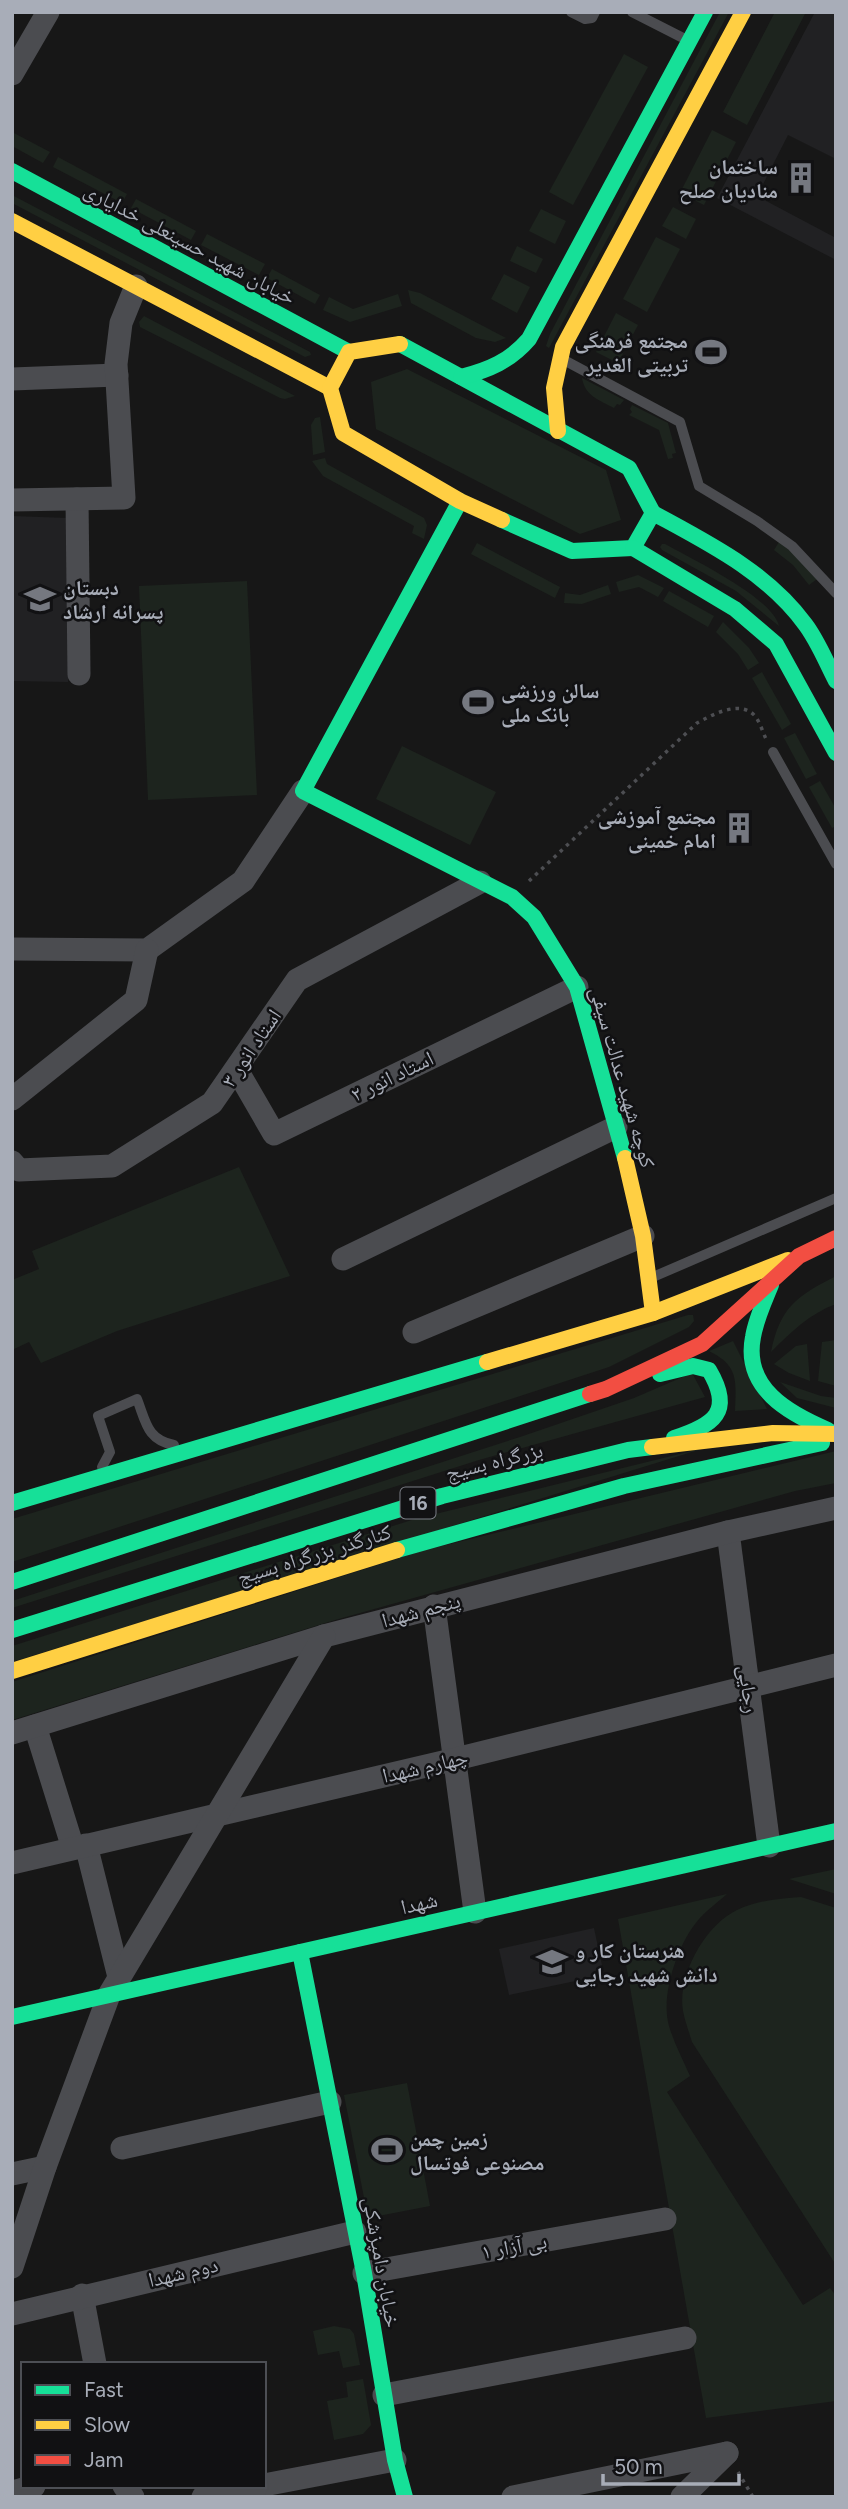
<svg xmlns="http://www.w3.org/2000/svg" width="848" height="2509" font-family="Figtree,'Noto Naskh Arabic',sans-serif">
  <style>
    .built { fill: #212123 }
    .green { fill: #1d241e }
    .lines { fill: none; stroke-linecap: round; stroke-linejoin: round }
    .path { stroke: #4d4e52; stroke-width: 3.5; stroke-dasharray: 3.5 5; stroke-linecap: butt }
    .lane { stroke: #4b4c50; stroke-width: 10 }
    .street { stroke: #4b4c50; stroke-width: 23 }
    .fast { stroke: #16e098; stroke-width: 16 }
    .slow { stroke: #ffcf43; stroke-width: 16 }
    .jam { stroke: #f24e42; stroke-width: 16 }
    .labels { text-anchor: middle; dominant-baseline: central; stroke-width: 5; stroke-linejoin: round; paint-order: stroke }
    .shield { fill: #111113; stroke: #7b7e86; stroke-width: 2 }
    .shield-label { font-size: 19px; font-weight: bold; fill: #a8adb8 }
    .poi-label { font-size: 21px; font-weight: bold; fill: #a8adb8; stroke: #111113; text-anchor: start }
    .street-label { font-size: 21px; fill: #a8adb8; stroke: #111113 }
  </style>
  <rect width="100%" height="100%" fill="#171717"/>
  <g class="built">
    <polygon points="815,12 836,12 836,159 788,135 757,196 836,238 836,260 717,198"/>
    <polygon points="12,516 68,518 68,682 12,681"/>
    <polygon points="594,1928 604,1975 509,1995 499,1949"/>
  </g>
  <g class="green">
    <polygon points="720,12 729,12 549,348 546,346 550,334"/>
    <polygon points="775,12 806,12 747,125 723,112"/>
    <polygon points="624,54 648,67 573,205 549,192"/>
    <polygon points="712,130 736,142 704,205 680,193"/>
    <polygon points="12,132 50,152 43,163 12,146"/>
    <polygon points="58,157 127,194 122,203 53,167"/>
    <polygon points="12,195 310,352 311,355 305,357 12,203"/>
    <polygon points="136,199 196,231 191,240 131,208"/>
    <polygon points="673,207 696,219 686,239 662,226"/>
    <polygon points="541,209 566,221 555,244 529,231"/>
    <polygon points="207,234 265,264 259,275 201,245"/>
    <polygon points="656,237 680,249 647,312 623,299"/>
    <polygon points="517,246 543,259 536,273 510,261"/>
    <polygon points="272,269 320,295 315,304 267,278"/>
    <polygon points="504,274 530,287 517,313 491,299"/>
    <polygon points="408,290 420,293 506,338 495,342 476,338 411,303"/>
    <polygon points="398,294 402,306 350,322 323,310 329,297 353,309"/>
    <polygon points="616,313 638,325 618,363 596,352"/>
    <polygon points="144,316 295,396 285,399 280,398 140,327 139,322"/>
    <polygon points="407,369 606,470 621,520 580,534 376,429 371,382"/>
    <path d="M582,378L624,400L620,405L617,404L614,408C599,400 585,396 582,378Z"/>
    <polygon points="632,405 668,423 676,453 672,454 673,458 668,459 659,430 629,415 632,412 630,409"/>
    <polygon points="320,417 325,452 313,455 311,425 315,418"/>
    <polygon points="325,458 327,464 424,518 427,525 424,539 412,533 414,526 323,476 312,461"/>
    <polygon points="779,542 801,559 817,579 809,585 793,565 774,550"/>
    <polygon points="477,543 560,587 555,598 471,554"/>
    <path d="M662,544H665C692,559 773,598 779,626L736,591L662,550L660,547Z"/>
    <polygon points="638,575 664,588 658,597 639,587 619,592 616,582"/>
    <polygon points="247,581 257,795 148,800 139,586"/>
    <polygon points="608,585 611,594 582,604 564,603 565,593 580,595"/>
    <polygon points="669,591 714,616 708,627 663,601"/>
    <polygon points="723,622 749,648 759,663 748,670 738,654 716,632"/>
    <polygon points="762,672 791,724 782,730 752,678"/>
    <polygon points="795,733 817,774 806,779 784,738"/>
    <polygon points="402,746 496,792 470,845 376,799"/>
    <polygon points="820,781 836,809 836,826 832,828 809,787"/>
    <polygon points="239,1167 290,1276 117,1331 41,1363 29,1342 12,1350 12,1280 39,1269 32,1251"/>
    <path d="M836,1276V1304C809,1314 791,1332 771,1352C780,1307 797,1296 836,1276Z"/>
    <polygon points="688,1315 693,1315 694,1321 689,1327 609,1367 12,1562 12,1519"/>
    <polygon points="836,1340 836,1386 818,1381 822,1342"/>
    <path d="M733,1341L767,1409L735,1411C736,1380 739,1366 709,1351Z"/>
    <polygon points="807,1344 810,1381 789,1373 774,1364 796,1346"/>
    <polygon points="692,1373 705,1397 479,1460 12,1608 12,1601 520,1437 634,1398"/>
    <polygon points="780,1382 821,1396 836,1398 836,1408 797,1398"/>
    <polygon points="708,1447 12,1662 12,1646 415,1519"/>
    <polygon points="836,1451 836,1483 795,1491 335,1620 12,1720 12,1682 421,1551"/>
    <polygon points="836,1869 836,1894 789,1879"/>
    <path d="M727,1894C718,1902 707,1910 699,1919C678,1943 660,1995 669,2026C674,2043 683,2060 690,2076L667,2092L803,2305L830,2288L836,2296V2401L706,2418L618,1919Z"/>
    <path d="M801,1897L836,1908V2265L692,2042C689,2032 685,2021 683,2011C677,1976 705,1925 737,1910C758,1900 779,1899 801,1897Z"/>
    <polygon points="407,2083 430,2206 368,2218 344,2095"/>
    <polygon points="334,2326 350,2329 354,2334 360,2365 343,2368 339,2351 318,2355 313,2331"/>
    <polygon points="363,2379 371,2425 363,2434 334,2440 327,2401 348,2397 346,2382"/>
  </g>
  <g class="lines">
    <g class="path">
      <path d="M529,881L697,723C712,715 740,699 755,716C760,722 763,733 767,741"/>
      <polyline points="738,2472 753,2497"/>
    </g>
    <g class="lane">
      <polyline points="571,12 585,19 592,18 595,12"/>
      <polyline points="632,12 687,40"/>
      <polyline points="562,359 680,422 699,486 757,521 792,546 836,593"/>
      <polyline points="773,752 836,864"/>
      <polyline points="653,1277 836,1198"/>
      <path d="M102,1467L110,1452L98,1416L137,1399C146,1422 147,1440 174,1445"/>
    </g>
    <g class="street">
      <polyline points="12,74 48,12"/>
      <polyline points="12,379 117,375"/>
      <polyline points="77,499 79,674"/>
      <polyline points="12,500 124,498 116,364 121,323 136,286"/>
      <polyline points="12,949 147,950 243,881 303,791"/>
      <polyline points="237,1070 274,1134 577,987"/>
      <polyline points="12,1099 136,1000 147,950"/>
      <polyline points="12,1162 19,1170 112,1166 212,1103 297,980 480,882"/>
      <polyline points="343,1259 616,1127"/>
      <polyline points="414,1332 643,1236"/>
      <polyline points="728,1532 769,1846"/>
      <polyline points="434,1606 475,1912"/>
      <polyline points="35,1726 73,1848"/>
      <polyline points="12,1733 324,1636 728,1532 836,1508"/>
      <polyline points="86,1845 119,1977"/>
      <polyline points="12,1863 456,1759 836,1665"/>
      <polyline points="122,2148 330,2102"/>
      <polyline points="12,2174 45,2167"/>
      <polyline points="12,2267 45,2167 109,1995 324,1636"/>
      <polyline points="364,2273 665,2219"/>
      <polyline points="82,2295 95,2364"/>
      <polyline points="12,2314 355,2232"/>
      <polyline points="384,2395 685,2338"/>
      <polyline points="264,2485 395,2460"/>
      <polyline points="124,2486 133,2497"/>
      <polyline points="12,2492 34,2486"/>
      <polyline points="203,2497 257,2486"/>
      <polyline points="513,2497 727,2453"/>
      <polyline points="682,2497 727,2453"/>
    </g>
    <g class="fast">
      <polyline points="12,171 349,352"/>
      <polyline points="400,344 629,468 653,513 633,548 572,551 502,520"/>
      <path d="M461,377C489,370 510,361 529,339L705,12"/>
      <polyline points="460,501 303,791 512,897 534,917 577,987 625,1158"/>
      <path d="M653,513C708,543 767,572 805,624C818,641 826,662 836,681"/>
      <polyline points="633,548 735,609 776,644 836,753"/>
      <path d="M771,1285C764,1302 756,1319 753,1337C743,1388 788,1413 828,1430"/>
      <path d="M660,1374L693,1366L709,1370C734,1412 714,1425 674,1438"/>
      <polyline points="12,1503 487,1362"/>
      <polyline points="397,1550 624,1486 822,1443"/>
      <polyline points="12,1582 590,1394"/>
      <polyline points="12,1630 442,1496 628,1450 652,1447"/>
      <polyline points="300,1952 364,2273 395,2460 405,2497"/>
      <polyline points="12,2017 836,1831"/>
    </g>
    <g class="slow">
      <polyline points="12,221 330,388"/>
      <polyline points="400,344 349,352 330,388 343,433 460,501 502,520"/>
      <polyline points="558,431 554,388 563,347 743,12"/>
      <polyline points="625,1158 643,1236 653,1313"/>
      <polyline points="487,1362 653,1313 788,1260"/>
      <polyline points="652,1447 773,1433 836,1434"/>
      <polyline points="12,1671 397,1550"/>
    </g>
    <polyline class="jam" points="590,1394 606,1389 702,1344 799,1256 836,1238"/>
  </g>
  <defs>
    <symbol id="building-bare" viewBox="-9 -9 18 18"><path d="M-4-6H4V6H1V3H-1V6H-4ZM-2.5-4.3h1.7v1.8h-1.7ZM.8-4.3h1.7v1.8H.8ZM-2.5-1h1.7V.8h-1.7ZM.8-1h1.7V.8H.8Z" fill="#757880" stroke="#111113" stroke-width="2.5" paint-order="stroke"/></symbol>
    <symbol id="stadium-bare" viewBox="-9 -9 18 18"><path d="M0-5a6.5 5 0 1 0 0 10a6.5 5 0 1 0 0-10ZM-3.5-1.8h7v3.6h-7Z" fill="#757880" stroke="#111113" stroke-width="2.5" paint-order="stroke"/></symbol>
    <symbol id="school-bare" viewBox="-9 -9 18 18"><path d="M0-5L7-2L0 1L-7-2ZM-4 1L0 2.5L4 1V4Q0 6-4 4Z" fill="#757880" stroke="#111113" stroke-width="2.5" paint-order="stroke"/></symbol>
  </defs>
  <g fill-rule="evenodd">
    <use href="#building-bare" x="779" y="156" width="44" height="44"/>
    <use href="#stadium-bare" x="689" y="330" width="44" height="44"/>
    <use href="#school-bare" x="18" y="577" width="44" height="44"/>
    <use href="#stadium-bare" x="456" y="680" width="44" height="44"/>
    <use href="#building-bare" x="717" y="806" width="44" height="44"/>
    <use href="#school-bare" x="530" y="1940" width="44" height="44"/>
    <use href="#stadium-bare" x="365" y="2128" width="44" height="44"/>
  </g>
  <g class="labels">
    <rect class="shield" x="400.5" y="1487.5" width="35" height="31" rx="5"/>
    <g class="shield-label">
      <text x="418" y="1503">16</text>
    </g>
    <g class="poi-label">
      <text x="778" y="166" text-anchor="end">ساختمان<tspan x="778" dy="24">منادیان صلح</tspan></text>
      <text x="688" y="340" text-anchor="end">مجتمع فرهنگی<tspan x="688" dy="24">تربیتی الغدیر</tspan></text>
      <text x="63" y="587">دبستان<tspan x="63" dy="24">پسرانه ارشاد</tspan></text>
      <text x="501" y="690">سالن ورزشی<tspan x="501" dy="24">بانک ملی</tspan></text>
      <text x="716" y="816" text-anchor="end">مجتمع آموزشی<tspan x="716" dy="24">امام خمینی</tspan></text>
      <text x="575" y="1950">هنرستان کار و<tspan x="575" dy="24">دانش شهید رجایی</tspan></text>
      <text x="410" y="2138">زمین چمن<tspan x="410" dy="24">مصنوعی فوتسال</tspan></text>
    </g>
    <g class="street-label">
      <text transform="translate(190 243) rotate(28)">خیابان شهید حسینعلی خدایاری</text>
      <text transform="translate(251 1048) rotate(-56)">استاد انور ۳</text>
      <text transform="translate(392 1076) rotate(-26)">استاد انور ۲</text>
      <text transform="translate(623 1077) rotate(74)">کوچه شهید عدالت سیفی</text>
      <text transform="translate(494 1461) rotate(-14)">بزرگراه بسیج</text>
      <text transform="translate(314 1554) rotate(-17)">کنارگذر بزرگراه بسیج</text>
      <text transform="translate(421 1610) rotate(-15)">پنجم شهدا</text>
      <text transform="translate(749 1689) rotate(83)">رجایی</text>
      <text transform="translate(425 1766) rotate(-13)">چهارم شهدا</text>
      <text transform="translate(419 1903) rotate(-13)">شهدا</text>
      <text transform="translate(514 2246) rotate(-10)">بی آزار ۱</text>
      <text transform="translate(382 2262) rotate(80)">خیابان دامپزشکی</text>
      <text transform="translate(183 2272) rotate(-13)">دوم شهدا</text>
    </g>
  </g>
  <rect width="848" height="2509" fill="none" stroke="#a8adb8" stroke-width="28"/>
  <rect x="21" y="2362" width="245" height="126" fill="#111113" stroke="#4d4f55" stroke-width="2"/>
  <rect x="35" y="2385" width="35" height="10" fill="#16e098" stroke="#4d4f55" stroke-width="2"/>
  <text x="84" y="2397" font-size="21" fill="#a8adb8">Fast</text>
  <rect x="35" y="2420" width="35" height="10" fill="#ffcf43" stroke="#4d4f55" stroke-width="2"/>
  <text x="84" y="2432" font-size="21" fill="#a8adb8">Slow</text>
  <rect x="35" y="2455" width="35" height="10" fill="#f24e42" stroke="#4d4f55" stroke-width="2"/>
  <text x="84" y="2467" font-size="21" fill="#a8adb8">Jam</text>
  <path d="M603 2474v10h136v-10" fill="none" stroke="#a8adb8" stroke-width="3.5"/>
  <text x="614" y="2474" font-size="21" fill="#a8adb8" stroke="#111113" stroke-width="5" paint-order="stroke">50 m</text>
</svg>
